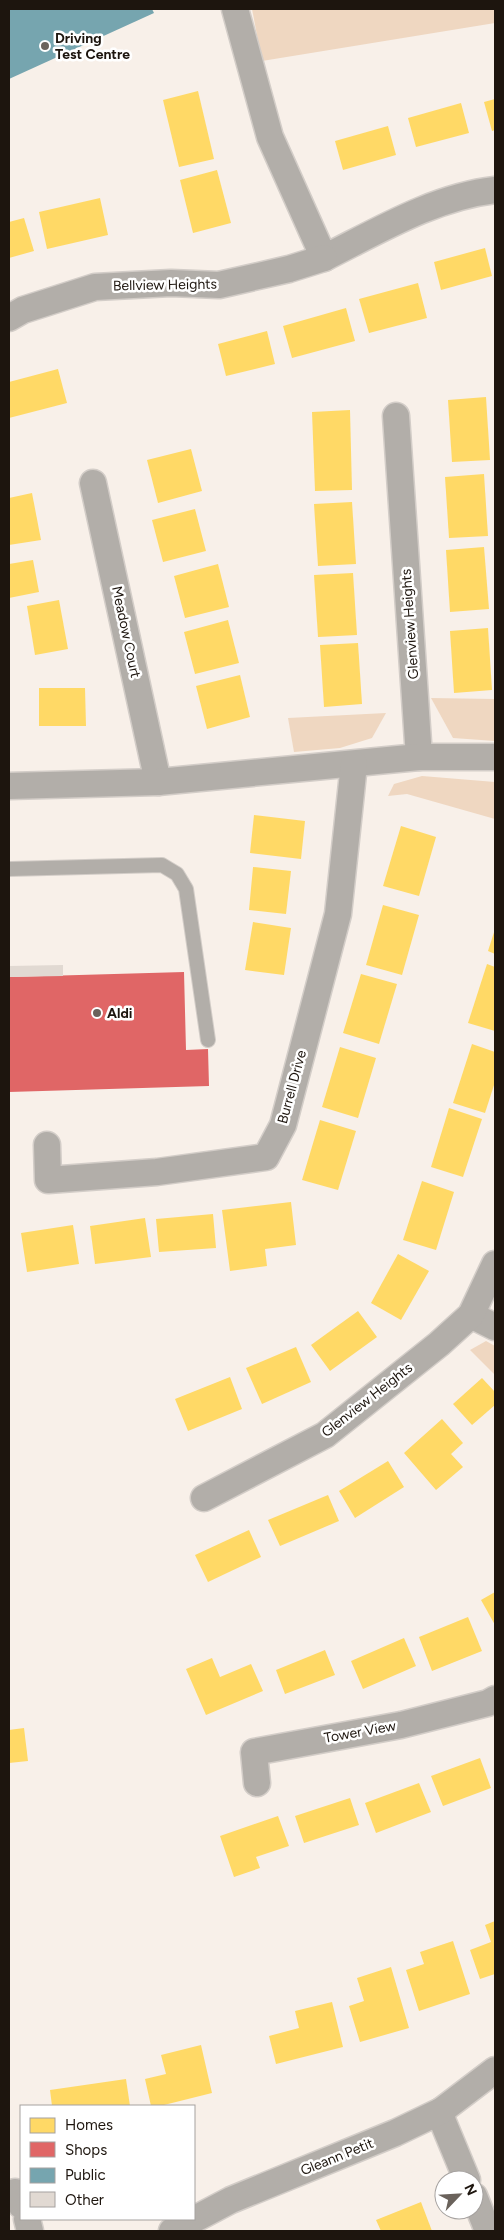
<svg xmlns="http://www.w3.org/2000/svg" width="504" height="2240" font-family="Figtree,sans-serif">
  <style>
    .green { fill: #efd7c1 }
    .homes { fill: #ffd966 }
    .shops { fill: #e06666 }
    .public { fill: #76a5af }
    .building { fill: #e1d9d2 }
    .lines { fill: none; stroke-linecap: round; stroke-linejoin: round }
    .service-casing { stroke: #d3cdc8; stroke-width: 16 }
    .minor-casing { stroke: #d3cdc8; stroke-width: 29 }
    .service { stroke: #b2aea9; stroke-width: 14 }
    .minor { stroke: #b2aea9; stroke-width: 26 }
    .poi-dot { fill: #6a625b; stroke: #fff; stroke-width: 2 }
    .labels { text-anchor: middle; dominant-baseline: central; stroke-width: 5; stroke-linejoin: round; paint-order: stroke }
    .poi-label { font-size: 14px; font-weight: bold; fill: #1d150e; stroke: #fff; text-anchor: start }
    .street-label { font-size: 14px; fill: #1d150e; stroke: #fff }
  </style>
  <rect width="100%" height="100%" fill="#f8f0e9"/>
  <g class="green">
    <polygon points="252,9 495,9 495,23 262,61"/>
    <polygon points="431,698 495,699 495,741 453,738"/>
    <polygon points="386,713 372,738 340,748 294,752 288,718"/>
    <polygon points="422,776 495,782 495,819 407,794 388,796 394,784"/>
    <polygon points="486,1341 495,1346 495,1375 470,1350"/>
  </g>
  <g class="homes">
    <polygon points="198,91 214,159 179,167 163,100"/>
    <polygon points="495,99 495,130 492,131 484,102"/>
    <polygon points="461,103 469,133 416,147 408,118"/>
    <polygon points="388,126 396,155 343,170 335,141"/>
    <polygon points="217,170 231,223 193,233 180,180"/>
    <polygon points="100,198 108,235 47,249 39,212"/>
    <polygon points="24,218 34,251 9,258 9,222"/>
    <polygon points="485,248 492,276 441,290 434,262"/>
    <polygon points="418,283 427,318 369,333 359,299"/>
    <polygon points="346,308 355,341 292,358 283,326"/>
    <polygon points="267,331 275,364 226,376 218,344"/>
    <polygon points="58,369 67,403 9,418 9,382"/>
    <polygon points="486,397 490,460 452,462 448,400"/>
    <polygon points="350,410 352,490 315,491 312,412"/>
    <polygon points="191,449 202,491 158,503 147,460"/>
    <polygon points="484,474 488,536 449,538 445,477"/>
    <polygon points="32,493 41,540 9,545 9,498"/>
    <polygon points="352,502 356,564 318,566 314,504"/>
    <polygon points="195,509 206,551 163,562 152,520"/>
    <polygon points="484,547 489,609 450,612 446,550"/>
    <polygon points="33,560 39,592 9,598 9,564"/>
    <polygon points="218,564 229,607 185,618 174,576"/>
    <polygon points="353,573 357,635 318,637 314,575"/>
    <polygon points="59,600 68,649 35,655 27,606"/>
    <polygon points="228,620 239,663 195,674 184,632"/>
    <polygon points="488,628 492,690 454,693 450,631"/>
    <polygon points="358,643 362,704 324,707 320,645"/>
    <polygon points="240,675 250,717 207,729 196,686"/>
    <polygon points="39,688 85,688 86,726 39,726"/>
    <polygon points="254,815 305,821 301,859 250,853"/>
    <polygon points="401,826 436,837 419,896 383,886"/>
    <polygon points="253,867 291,871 286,914 249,910"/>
    <polygon points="383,905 419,915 402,975 366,965"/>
    <polygon points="253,922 291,928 284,975 245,970"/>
    <polygon points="495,929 495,954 488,951"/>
    <polygon points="487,964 495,967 495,1031 468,1023"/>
    <polygon points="361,974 397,984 379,1044 343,1033"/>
    <polygon points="472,1044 495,1052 495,1082 485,1113 453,1103"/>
    <polygon points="340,1047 376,1058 358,1118 322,1107"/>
    <polygon points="449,1108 482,1119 463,1177 431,1167"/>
    <polygon points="320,1120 356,1131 338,1190 302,1180"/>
    <polygon points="422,1181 454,1192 436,1250 403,1240"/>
    <polygon points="291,1202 296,1245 265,1249 267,1266 230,1271 222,1210"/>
    <polygon points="213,1214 216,1248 159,1252 156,1219"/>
    <polygon points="145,1218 151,1257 95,1264 90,1226"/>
    <polygon points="73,1225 79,1264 27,1272 21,1233"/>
    <polygon points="398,1254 429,1271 401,1320 371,1303"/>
    <polygon points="358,1311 377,1337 330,1371 311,1345"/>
    <polygon points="296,1347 311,1382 262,1404 246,1368"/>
    <polygon points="230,1377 242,1409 188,1431 175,1399"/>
    <polygon points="482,1378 495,1392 495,1405 472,1425 453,1404"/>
    <polygon points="442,1419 463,1443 451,1454 463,1467 436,1490 404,1453"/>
    <polygon points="388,1461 404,1487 355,1518 339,1491"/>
    <polygon points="328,1495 339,1521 280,1546 268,1520"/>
    <polygon points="249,1530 261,1557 208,1582 195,1555"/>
    <polygon points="495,1592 495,1625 481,1600"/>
    <polygon points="468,1617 482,1651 432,1671 419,1637"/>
    <polygon points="404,1638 416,1666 363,1689 351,1661"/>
    <polygon points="325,1650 335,1675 285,1694 276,1670"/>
    <polygon points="212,1658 220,1677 251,1664 263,1691 206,1715 186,1669"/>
    <polygon points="24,1728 28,1761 9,1763 9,1730"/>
    <polygon points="480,1758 491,1788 443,1806 431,1776"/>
    <polygon points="419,1783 431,1812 376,1833 365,1803"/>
    <polygon points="350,1798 359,1825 304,1843 295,1816"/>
    <polygon points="278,1816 289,1846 256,1857 260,1868 234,1877 220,1836"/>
    <polygon points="495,1921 495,1974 480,1979 470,1950 491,1942 485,1925"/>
    <polygon points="453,1941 470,1994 419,2011 406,1970 424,1964 420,1952"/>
    <polygon points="391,1967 409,2028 360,2042 349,2006 364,2001 357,1978"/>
    <polygon points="332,2002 343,2047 276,2064 269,2036 299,2028 295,2011"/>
    <polygon points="201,2045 212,2093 160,2106 151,2106 145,2079 166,2074 161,2055"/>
    <polygon points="126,2079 130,2106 52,2106 50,2090"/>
    <polygon points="421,2202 432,2231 381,2231 376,2220"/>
  </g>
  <polygon class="shops" points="184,972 186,1050 208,1049 209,1086 9,1092 9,977"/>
  <polygon class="public" points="9,9 152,9 154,13 9,79"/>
  <polygon class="building" points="63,965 63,976 9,977 9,966"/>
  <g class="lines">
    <defs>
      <polyline id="service" points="9,869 162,865 177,874 186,889 208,1040"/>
      <g id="minor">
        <path d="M235,9L270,137L324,258C378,231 434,197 495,190"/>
        <polyline points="9,318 23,310 95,287 171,283 219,285 289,269 324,258"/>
        <polyline points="396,416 419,757"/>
        <polyline points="93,483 158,782"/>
        <polyline points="9,786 158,782 419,757 495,757"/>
        <polyline points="47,1145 48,1180 157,1172 266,1157 283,1125 338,914 354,764"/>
        <polyline points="471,1315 495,1327"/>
        <polyline points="204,1498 325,1435 439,1344 471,1315 495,1264"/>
        <polyline points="257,1783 254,1752 401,1725 488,1703 495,1699"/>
        <polyline points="441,2111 443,2122 467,2180"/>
        <polyline points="9,2194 15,2192 21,2205"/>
        <polyline points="474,2196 488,2231"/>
        <polyline points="27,2219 30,2231"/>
        <polyline points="172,2231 231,2200 395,2133 441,2111 495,2070"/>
      </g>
    </defs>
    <use href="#service" class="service-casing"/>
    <use href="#minor" class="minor-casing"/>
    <use href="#service" class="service"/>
    <use href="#minor" class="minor"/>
  </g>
  <g class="poi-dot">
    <circle cx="45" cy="46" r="5"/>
    <circle cx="97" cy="1013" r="5"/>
  </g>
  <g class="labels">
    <g class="poi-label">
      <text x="55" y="38">Driving<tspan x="55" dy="16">Test Centre</tspan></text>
      <text x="107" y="1013">Aldi</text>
    </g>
    <g class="street-label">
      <text transform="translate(165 285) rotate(-1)">Bellview Heights</text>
      <text transform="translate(410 624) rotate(-94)">Glenview Heights</text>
      <text transform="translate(126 632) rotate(78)">Meadow Court</text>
      <text transform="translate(292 1087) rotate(-75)">Burrell Drive</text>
      <text transform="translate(367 1400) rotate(-38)">Glenview Heights</text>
      <text transform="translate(360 1732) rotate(-10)">Tower View</text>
      <text transform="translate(337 2157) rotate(-22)">Gleann Petit</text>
    </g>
  </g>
  <rect width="504" height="2240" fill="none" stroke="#1d150e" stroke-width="20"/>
  <rect x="20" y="2105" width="175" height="115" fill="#ffffff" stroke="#a5a19f"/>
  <rect x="30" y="2118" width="25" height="15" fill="#ffd966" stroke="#a5a19f"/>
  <text x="65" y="2130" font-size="15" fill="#1d150e">Homes</text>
  <rect x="30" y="2142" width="25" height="15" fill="#e06666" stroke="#a5a19f"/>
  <text x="65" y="2155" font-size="15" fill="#1d150e">Shops</text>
  <rect x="30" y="2168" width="25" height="15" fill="#76a5af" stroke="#a5a19f"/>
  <text x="65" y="2180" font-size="15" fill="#1d150e">Public</text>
  <rect x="30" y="2192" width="25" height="15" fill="#e1d9d2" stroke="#a5a19f"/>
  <text x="65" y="2205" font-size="15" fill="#1d150e">Other</text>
  <g transform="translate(459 2195) rotate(65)"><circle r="24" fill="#ffffff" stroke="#a5a19f"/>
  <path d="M0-4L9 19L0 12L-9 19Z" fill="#6a625b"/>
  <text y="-8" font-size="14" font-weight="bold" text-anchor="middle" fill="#1d150e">N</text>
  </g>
</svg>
